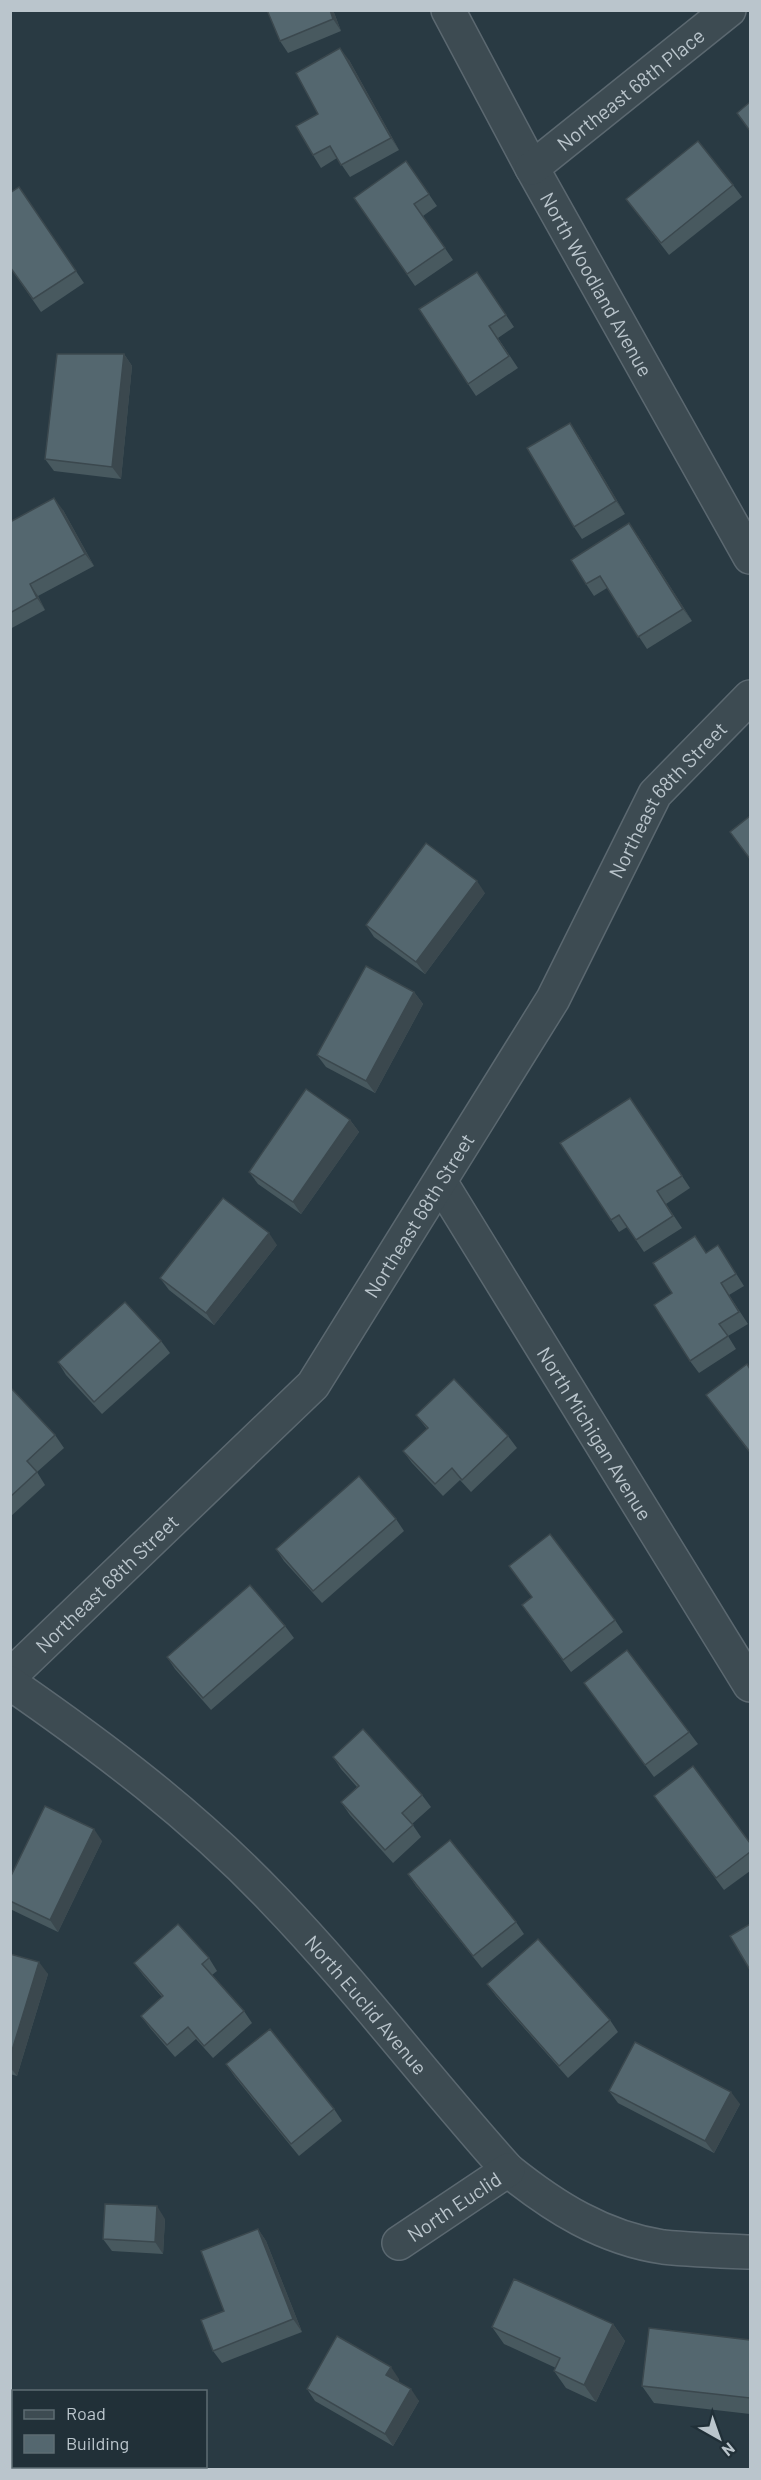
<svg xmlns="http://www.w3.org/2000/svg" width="761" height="2480" font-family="Barlow,sans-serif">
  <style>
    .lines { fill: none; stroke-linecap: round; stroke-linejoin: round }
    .minor-casing { stroke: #5b6870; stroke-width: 36 }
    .minor { stroke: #3d4b52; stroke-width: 33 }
    .wall { fill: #48595f }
    .shaded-wall { fill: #3b484e }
    .building { fill: #54676f; stroke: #3b484e; stroke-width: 1.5 }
    .labels { text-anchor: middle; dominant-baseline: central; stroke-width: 4.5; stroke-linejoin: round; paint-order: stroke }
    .street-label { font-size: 20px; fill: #bac5cc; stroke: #213038 }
  </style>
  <rect width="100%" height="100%" fill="#293a43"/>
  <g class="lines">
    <defs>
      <g id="minor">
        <path id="s1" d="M448,10L532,168L750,557"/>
        <path id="s2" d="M532,168L729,10"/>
        <path id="s3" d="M441,1183L750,1685"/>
        <path id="s4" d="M10,1676L313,1385L553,999L655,794L750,697"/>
        <path id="s5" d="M10,1683C104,1748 194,1816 273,1899C356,1985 428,2081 508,2170C554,2207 603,2238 663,2247C692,2250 722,2251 750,2252"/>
        <path id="s6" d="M399,2243L508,2170"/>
      </g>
    </defs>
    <use href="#minor" class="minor-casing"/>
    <use href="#minor" class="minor"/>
  </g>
  <g class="wall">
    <polygon points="333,10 341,31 288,53 280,41"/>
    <polygon points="349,60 399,150 350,177 337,158 321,168 313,155 318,114"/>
    <polygon points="406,161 437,206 423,216 453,260 415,286 354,198"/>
    <polygon points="733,185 742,197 669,255 626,199"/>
    <polygon points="19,187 84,283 41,312 10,267"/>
    <polygon points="477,272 514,327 498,338 518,368 476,396 468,384"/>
    <polygon points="124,354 132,366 121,479 54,471 45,459"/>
    <polygon points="578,435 625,514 582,539 574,527"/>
    <polygon points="63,510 94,566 38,596 45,610 10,629 10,522"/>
    <polygon points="638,536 692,621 647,649 607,588 594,596 586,584"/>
    <polygon points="485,893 425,974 374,937 366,925"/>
    <polygon points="414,992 423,1004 375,1093 326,1067 317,1055"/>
    <polygon points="638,1110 690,1188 666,1204 682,1228 644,1252 627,1227 619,1232 611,1220"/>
    <polygon points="350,1120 359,1132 301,1214 258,1184 249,1172"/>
    <polygon points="277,1245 214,1325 169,1290 160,1278"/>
    <polygon points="718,1245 744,1286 729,1295 748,1324 728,1336 736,1349 699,1373 690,1361 672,1293 706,1253"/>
    <polygon points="161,1341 170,1353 102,1414 66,1375 58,1362"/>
    <polygon points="750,1369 750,1453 706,1395"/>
    <polygon points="10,1387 55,1435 64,1448 37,1472 45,1485 10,1517"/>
    <polygon points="416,1415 508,1436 517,1448 471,1492 460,1480 443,1496 412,1463 403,1451 427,1429"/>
    <polygon points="396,1519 404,1531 322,1603 284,1561 276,1549"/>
    <polygon points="509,1566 615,1620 623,1632 571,1672 522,1605 532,1597"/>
    <polygon points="285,1626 294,1638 211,1710 175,1669 167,1657"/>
    <polygon points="584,1683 689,1732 698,1744 654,1777"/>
    <polygon points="333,1757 422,1795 431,1807 412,1824 421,1837 393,1863 350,1815 341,1802 357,1787 341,1769"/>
    <polygon points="654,1796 750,1843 750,1871 724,1890"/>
    <polygon points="102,1841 58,1932 10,1909 10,1878"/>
    <polygon points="408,1874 516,1922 524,1934 482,1968 416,1886"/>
    <polygon points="10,1954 48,1974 17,2076 10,2074"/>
    <polygon points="209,1958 217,1971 212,1975 244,2011 252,2023 213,2058 196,2039 175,2057 150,2028 141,2016 162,1997 143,1975 134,1963"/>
    <polygon points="487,1984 610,2020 618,2032 568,2078 496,1996"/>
    <polygon points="226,2064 334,2109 342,2121 299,2156 235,2077"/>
    <polygon points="609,2091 740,2104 714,2153 618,2103"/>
    <polygon points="165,2219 163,2254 112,2251 103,2239"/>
    <polygon points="258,2229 266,2241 302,2332 222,2363 213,2351 224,2311"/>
    <polygon points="613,2324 625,2341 596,2402 566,2388 554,2371 556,2368 504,2344 492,2327"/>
    <polygon points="750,2340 750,2414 654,2403 642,2386"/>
    <polygon points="399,2379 398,2382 419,2401 393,2446 315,2401 307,2389"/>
  </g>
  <g class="shaded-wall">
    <polygon points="330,10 333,10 341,31 333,19"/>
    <polygon points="340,48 349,60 399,150 391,138"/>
    <polygon points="124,354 132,366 121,479 112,467"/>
    <polygon points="570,423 578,435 625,514 616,501"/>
    <polygon points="54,498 63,510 94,566 85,554"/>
    <polygon points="629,523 638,536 692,621 683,609"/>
    <polygon points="30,584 38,596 45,610 37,598"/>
    <polygon points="477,881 485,893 425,974 416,962"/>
    <polygon points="414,992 423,1004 375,1093 366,1081"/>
    <polygon points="350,1120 359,1132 301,1214 293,1202"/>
    <polygon points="269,1233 277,1245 214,1325 206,1313"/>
    <polygon points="94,1829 102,1841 58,1932 50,1920"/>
    <polygon points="39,1962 48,1974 17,2076 10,2067 10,2057"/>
    <polygon points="731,2092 740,2104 714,2153 705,2141"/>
    <polygon points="157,2206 165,2219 163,2254 155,2242"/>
    <polygon points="258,2229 266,2241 302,2332 293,2319"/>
    <polygon points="613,2324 625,2341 596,2402 584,2385"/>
    <polygon points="391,2367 399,2379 395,2387 386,2375"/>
    <polygon points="411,2389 419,2401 393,2446 385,2434"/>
  </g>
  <g class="building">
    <polygon points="267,10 330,10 333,19 280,41"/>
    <polygon points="340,48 391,138 341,165 330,146 313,155 296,126 318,114 296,73"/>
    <polygon points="750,102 750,131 737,113"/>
    <polygon points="698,141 733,185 661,243 626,199"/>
    <polygon points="406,161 429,194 414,204 445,248 407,274 354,198"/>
    <polygon points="19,187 76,271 33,299 10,267 10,193"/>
    <polygon points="477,272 506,315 489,326 509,356 468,384 419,309"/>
    <polygon points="57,354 124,354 112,467 45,459"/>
    <polygon points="570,423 616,501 574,527 527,448"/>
    <polygon points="54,498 85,554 30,584 37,598 10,613 10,522"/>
    <polygon points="629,523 683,609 638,637 600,576 586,584 571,560"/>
    <polygon points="750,816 750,859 730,832"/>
    <polygon points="426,843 477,881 416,962 366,925"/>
    <polygon points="366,966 414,992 366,1081 317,1055"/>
    <polygon points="306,1089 350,1120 293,1202 249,1172"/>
    <polygon points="630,1098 682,1176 657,1191 673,1216 636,1240 619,1215 611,1220 560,1143"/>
    <polygon points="223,1198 269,1233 206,1313 160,1278"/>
    <polygon points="695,1236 706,1253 718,1245 736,1274 721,1283 739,1312 719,1324 728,1336 690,1361 654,1305 672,1293 653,1263"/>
    <polygon points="125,1302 161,1341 94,1402 58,1362"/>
    <polygon points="747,1364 750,1369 750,1452 706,1395"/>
    <polygon points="454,1379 508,1436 462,1480 452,1468 435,1484 403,1451 428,1428 416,1415"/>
    <polygon points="10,1387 55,1435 27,1461 37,1472 10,1497"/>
    <polygon points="359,1476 396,1519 313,1591 276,1549"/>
    <polygon points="550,1534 615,1620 563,1660 522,1605 532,1597 509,1566"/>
    <polygon points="250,1585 285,1626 203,1698 167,1657"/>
    <polygon points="627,1650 689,1732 645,1765 584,1683"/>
    <polygon points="363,1729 422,1795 402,1813 413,1825 385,1850 341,1802 359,1786 333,1757"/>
    <polygon points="693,1766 750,1843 750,1852 716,1878 654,1796"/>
    <polygon points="45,1806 94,1829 50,1920 10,1901 10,1878"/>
    <polygon points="450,1840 516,1922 473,1956 408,1874"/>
    <polygon points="178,1924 209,1958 202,1964 244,2011 204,2046 188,2027 167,2045 141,2016 163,1996 134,1963"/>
    <polygon points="750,1924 750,1970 730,1936"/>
    <polygon points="538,1939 610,2020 559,2066 487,1984"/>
    <polygon points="10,1954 39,1962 10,2057"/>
    <polygon points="270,2029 334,2109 291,2144 226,2064"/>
    <polygon points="635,2042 731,2092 705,2141 609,2091"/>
    <polygon points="105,2204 157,2206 155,2242 103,2239"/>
    <polygon points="258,2229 293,2319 213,2351 201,2320 224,2311 201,2251"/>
    <polygon points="514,2279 613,2324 584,2385 554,2371 560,2358 492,2327"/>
    <polygon points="649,2328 750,2340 750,2398 642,2386"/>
    <polygon points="337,2336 391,2367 386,2375 411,2389 385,2434 307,2389"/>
  </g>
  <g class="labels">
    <g class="street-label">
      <text stroke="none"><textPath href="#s2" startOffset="126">Northeast 68th Place</textPath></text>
      <text stroke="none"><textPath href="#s1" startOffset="312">North Woodland Avenue</textPath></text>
      <text stroke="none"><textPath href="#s4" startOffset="1106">Northeast 68th Street</textPath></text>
      <text stroke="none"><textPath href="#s4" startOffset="620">Northeast 68th Street</textPath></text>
      <text stroke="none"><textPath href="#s3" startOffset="294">North Michigan Avenue</textPath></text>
      <text stroke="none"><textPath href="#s4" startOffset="134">Northeast 68th Street</textPath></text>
      <text stroke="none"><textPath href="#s5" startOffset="482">North Euclid Avenue</textPath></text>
      <text stroke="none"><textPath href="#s6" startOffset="66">North Euclid</textPath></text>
    </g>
  </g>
  <rect width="761" height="2480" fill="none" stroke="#bac5cc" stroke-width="24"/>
  <rect x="12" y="2390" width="195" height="78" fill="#213038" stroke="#5e6c73" stroke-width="1.5"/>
  <rect x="24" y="2410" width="30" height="9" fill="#3d4b52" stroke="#5e6c73" stroke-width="1.5"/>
  <text x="66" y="2420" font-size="18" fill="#bac5cc">Road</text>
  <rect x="24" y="2435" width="30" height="18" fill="#54676f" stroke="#5e6c73" stroke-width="1.5"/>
  <text x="66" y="2450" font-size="18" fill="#bac5cc">Building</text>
  <g transform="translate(719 2438) rotate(140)" stroke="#213038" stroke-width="4.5" paint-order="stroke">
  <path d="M0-4.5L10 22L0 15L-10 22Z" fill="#bac5cc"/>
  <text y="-9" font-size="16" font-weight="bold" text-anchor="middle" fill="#bac5cc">N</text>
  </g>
</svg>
